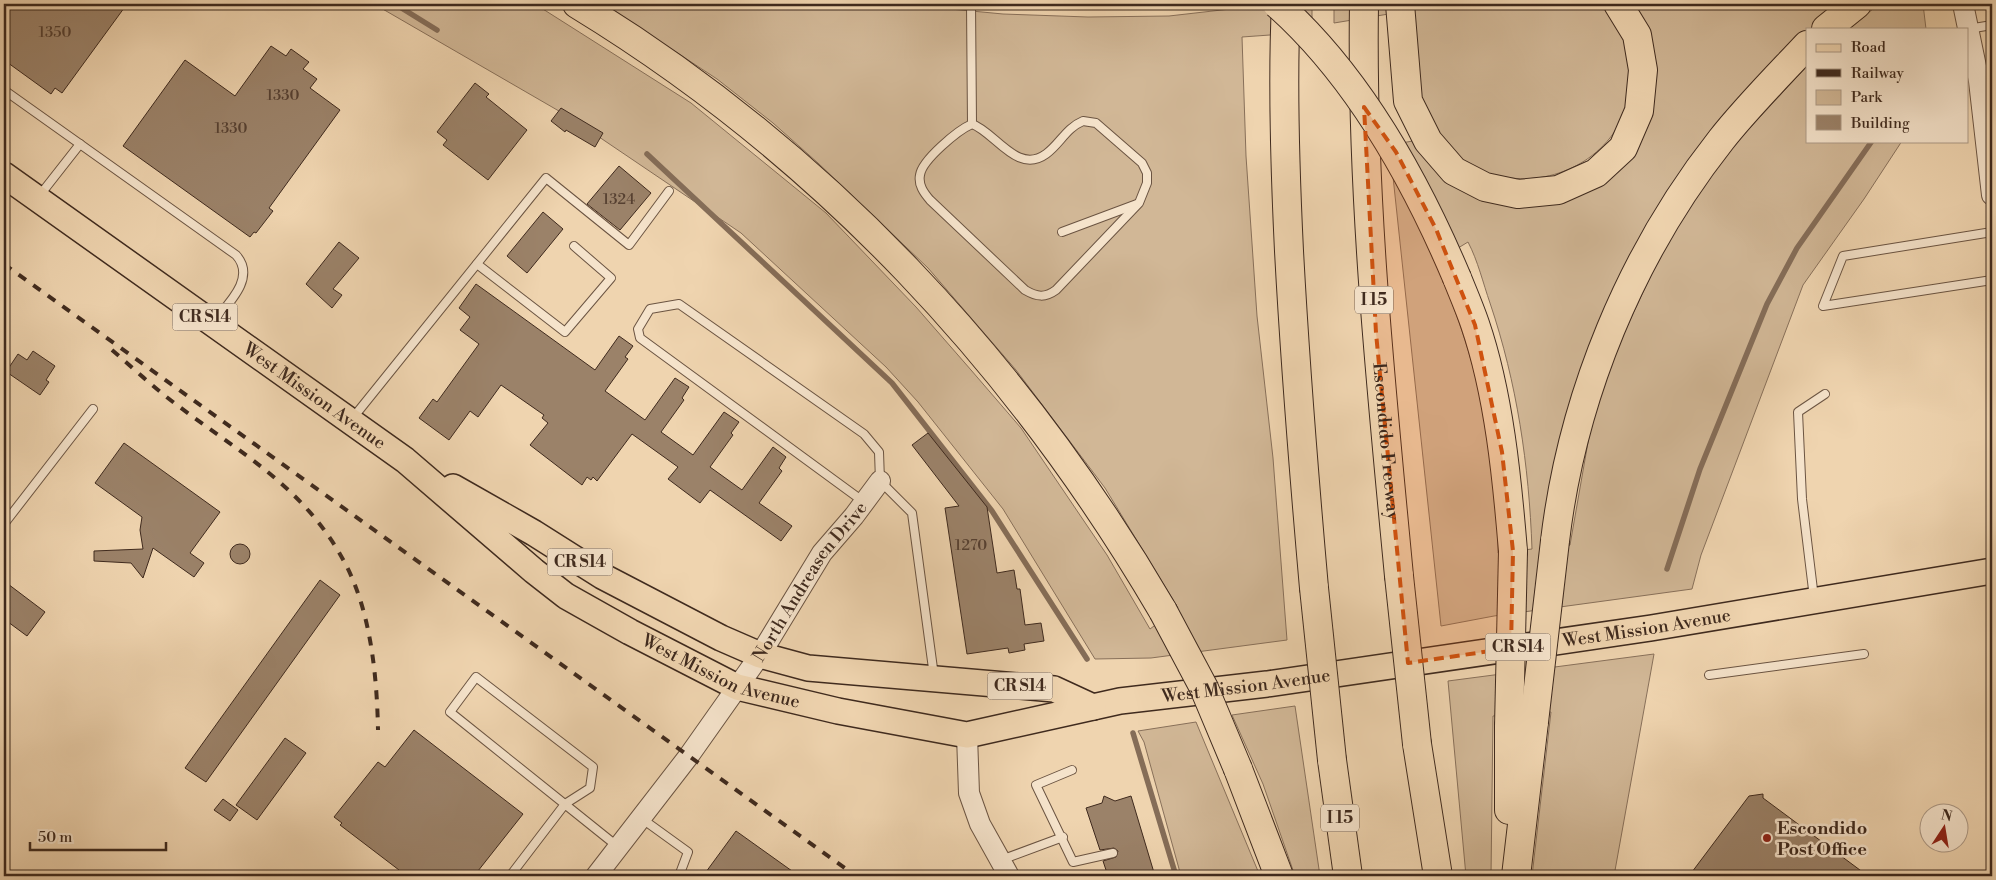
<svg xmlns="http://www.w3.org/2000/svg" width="1996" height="880" font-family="'Libre Bodoni',serif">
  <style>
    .green { fill: #d1b796; stroke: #88705a; fill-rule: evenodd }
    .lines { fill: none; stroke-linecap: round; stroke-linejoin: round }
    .stream { stroke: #856d58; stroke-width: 5.5 }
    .building { fill: #9b8269; stroke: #3f2a1e }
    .service-casing { stroke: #6b5442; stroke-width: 10 }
    .tertiary-casing { stroke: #6b5442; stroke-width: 22 }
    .primary-casing { stroke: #3f2a1e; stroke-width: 28 }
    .motorway-casing { stroke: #3f2a1e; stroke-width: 30 }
    .service { stroke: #f5e3cb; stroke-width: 8 }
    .tertiary { stroke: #f5e3cb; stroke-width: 20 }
    .primary { stroke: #efd4af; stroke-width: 25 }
    .motorway { stroke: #efd4af; stroke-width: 28 }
    .rail { stroke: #3f2a1e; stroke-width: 4; stroke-dasharray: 9 9; stroke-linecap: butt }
    .motorway-bridge-casing { stroke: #3f2a1e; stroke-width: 30; stroke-linecap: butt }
    .motorway-bridge { stroke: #efd4af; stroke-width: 28 }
    .marked { fill: #cf520f; fill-opacity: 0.2; stroke: #cf520f; stroke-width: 4; stroke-dasharray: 10 6; stroke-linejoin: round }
    .poi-dot { fill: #8f2418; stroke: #f5e3cb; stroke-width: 2 }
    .labels { text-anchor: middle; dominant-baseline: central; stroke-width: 5; stroke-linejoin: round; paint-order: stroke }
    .number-label { font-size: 15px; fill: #564031 }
    .shield { fill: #f5e3cb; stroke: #766252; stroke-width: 1 }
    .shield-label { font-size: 16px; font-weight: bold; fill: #3f2a1e }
    .street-label { font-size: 18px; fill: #3f2a1e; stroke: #f5e3cb }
    .poi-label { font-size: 18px; font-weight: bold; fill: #3f2a1e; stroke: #f5e3cb; text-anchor: start }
  </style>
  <rect width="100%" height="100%" fill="#efd4af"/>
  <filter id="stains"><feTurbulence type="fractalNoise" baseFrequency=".004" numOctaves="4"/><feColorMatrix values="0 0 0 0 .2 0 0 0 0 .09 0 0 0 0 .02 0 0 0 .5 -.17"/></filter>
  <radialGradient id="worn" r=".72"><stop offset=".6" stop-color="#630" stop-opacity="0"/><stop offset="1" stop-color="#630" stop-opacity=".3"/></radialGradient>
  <g class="green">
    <polygon points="374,4 535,4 691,103 826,213 916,307 971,370 1021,428 1107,555 1150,629 1178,608 1105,488 1016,370 928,268 818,163 773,123 717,79 603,4 898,4 1003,14 1088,17 1169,16 1274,4 1312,4 1312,32 1242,37 1246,156 1257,316 1273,458 1287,640 1151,658 1095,659 1003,509 918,402 886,367 741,233 571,118"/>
    <path d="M1334,4H1600C1618,19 1628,45 1629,68C1630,78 1631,89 1629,98C1617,152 1563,184 1511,178C1493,176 1472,170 1458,158C1446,148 1440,135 1433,121C1429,113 1424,105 1421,97C1414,69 1415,38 1413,10L1334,23Z"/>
    <path d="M1632,4H1837L1810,29H1807V31L1789,49L1638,253L1546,548L1570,545L1590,431L1606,378L1624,333L1664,247L1723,157L1807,66V141H1902L1864,199L1803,285L1701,555L1692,589L1494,616L1441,626L1391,158L1401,143L1413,141L1520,203L1637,144ZM1468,242C1478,261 1483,283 1490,303C1517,383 1529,465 1532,549L1498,553C1499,453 1476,353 1435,262Z"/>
    <polygon points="1879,4 1923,4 1926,29 1849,29"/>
    <polygon points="1654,654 1614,876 1532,876 1551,712 1493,716 1491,876 1466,876 1448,681"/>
    <polygon points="1295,706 1320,876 1295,876 1263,784 1232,715"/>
    <polygon points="1196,722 1260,876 1181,876 1144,742 1138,731"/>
  </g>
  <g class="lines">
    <g class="stream">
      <polyline points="395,4 437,30"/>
      <polyline points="647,154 892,383 992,511 1087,659"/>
      <polyline points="1667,569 1700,469 1767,304 1797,248 1872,141"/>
      <polyline points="1133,733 1176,876"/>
    </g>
  </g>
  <g class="building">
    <polygon points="4,4 127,4 62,93 55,88 51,94 4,60"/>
    <polygon points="271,46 286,56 291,49 309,62 303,69 317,79 310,88 340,110 269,208 273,211 256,233 254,232 250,237 123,146 185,60 235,96"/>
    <polygon points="475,83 489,94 486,97 527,130 488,180 443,145 447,140 437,132"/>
    <polygon points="561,108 603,133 595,147 566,130 565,132 551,121"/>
    <polygon points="619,166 651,193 620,230 587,204"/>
    <polygon points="543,212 563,229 527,273 507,256"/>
    <polygon points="339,242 359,258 333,289 342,295 332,308 306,284"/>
    <polygon points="476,284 595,370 619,336 633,346 625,357 628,359 605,391 645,420 675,378 689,387 682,398 684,400 661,432 693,455 724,412 739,422 731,433 733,435 710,467 742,490 773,447 786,457 779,468 782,471 759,503 792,526 781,541 710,490 700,503 668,479 678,467 632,434 597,481 593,477 591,480 587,477 582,485 530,445 548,423 542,418 544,415 501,385 478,417 470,411 449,440 419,418 433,399 437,402 479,344 460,330 470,317 459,308"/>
    <polygon points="33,351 55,366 46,380 49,382 40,395 8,373 10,370 8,369 18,354 27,360"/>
    <polygon points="928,433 987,507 997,573 1014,570 1017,589 1020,589 1025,625 1041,623 1044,641 1024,644 1025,650 1009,653 1008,648 967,654 945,508 959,506 912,445"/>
    <polygon points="124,443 220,512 190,553 204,563 194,577 153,548 143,578 131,563 94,561 94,551 143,549 140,530 142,517 95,483"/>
    <circle cx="240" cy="554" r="10"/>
    <polygon points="320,580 340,595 206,782 185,768"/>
    <polygon points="4,581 45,612 27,636 4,619"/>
    <polygon points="414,730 523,814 474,876 394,876 399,870 340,825 342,823 334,817 378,762 385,767"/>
    <polygon points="285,738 306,753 257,820 236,805"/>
    <polygon points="1763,794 1763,798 1868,876 1689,876 1749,796"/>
    <polygon points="1104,796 1115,801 1131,796 1155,876 1108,876 1103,861 1116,857 1118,851 1114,848 1100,850 1086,808 1102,803"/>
    <polygon points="223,799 238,810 230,821 214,810"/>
    <polygon points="736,831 799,876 703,876"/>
  </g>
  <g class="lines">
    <defs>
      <g id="service">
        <polyline points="971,4 972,124"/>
        <polyline points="1968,29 1992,25"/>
        <path d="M4,90L236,255C256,277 230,302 215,320"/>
        <path d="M1083,121L1096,123L1142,163L1147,173V183L1139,203L1056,290C1045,298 1037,297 1025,290L930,200C924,193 918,185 920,175C922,160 958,130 972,124C995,132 1017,175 1046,154C1060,144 1066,128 1083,121Z"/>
        <polyline points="40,195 80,144"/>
        <polyline points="1062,232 1137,204"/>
        <polyline points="1992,232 1843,256 1823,306 1992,280"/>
        <polyline points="477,264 565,332 611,278 574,246"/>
        <polyline points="352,419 546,178 629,245 669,191"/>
        <polyline points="864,502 640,338 638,329 650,309 679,304 864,434 879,452 880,481 912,513 934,676"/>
        <polyline points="4,524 93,409"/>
        <polyline points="1814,598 1802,499 1798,412 1825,394"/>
        <polyline points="1709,675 1864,654"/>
        <polyline points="1072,770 1036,785 1073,862 1113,853"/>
        <polyline points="641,818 688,852 679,876"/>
        <polyline points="1001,860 1063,837"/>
        <polyline points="510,876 565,804 590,788 593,767 476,677 450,712 617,846"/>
      </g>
      <g id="tertiary">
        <polyline points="1963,4 1979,81 1992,195"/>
        <polyline points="967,735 969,793 980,824 1009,876"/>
        <path id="s1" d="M596,876L688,757L760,655L822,553L854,516L880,481"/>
      </g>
      <g id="primary">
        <path id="s2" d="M4,175L405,460L534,571L566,596L630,632L737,687L838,711L967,735L1120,701L1267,684L1651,628L1992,571"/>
        <polyline points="453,487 534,533 602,576 721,638 760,655 808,668 1054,689 1093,707"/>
      </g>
      <g id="motorway">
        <path d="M577,4C823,154 1018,363 1163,611"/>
        <path d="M1286,4C1282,86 1285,169 1289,251C1295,363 1304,475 1314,588"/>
        <path id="s3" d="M1364,4C1361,195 1381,386 1399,576"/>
        <polyline points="1400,4 1408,101 1428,141 1454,171 1485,187 1518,194 1558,190 1596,173 1623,148 1639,111 1643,70 1637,35 1618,4"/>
        <polyline points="1826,29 1857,4"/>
        <path d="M1457,278C1463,293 1470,309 1475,324C1499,394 1507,478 1513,551"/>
        <path d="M1555,541C1572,397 1631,254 1721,140C1747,107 1778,76 1807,45"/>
        <polyline points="1417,744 1438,876"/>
        <polyline points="1332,760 1348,876"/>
        <polyline points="1238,769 1279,876"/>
        <polyline points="1509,810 1509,726"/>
        <polyline points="1516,876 1534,722"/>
      </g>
    </defs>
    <use href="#service" class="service-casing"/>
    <use href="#tertiary" class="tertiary-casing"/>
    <use href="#primary" class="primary-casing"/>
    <use href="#motorway" class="motorway-casing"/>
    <use href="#service" class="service"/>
    <use href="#tertiary" class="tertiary"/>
    <use href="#primary" class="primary"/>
    <use href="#motorway" class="motorway"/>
    <g class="rail">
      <polyline points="4,264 856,876"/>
      <path d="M112,350C132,367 152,386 173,402C240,453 307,488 347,567C371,615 377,677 378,730"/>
    </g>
    <defs>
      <g id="motorway-bridge">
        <path d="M1277,4C1357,75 1416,181 1457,278"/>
        <polyline points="1399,576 1417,744"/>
        <polyline points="1314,588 1332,760"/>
        <polyline points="1163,611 1204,688 1238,769"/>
        <polyline points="1534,722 1555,541"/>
        <polyline points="1509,726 1513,551"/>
      </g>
    </defs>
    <use href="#motorway-bridge" class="motorway-bridge-casing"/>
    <use href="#motorway-bridge" class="motorway-bridge"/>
  </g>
  <path class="marked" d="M1364,107L1396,152L1436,229L1475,325L1502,452L1513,551L1511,648L1408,663L1376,333Z"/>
  <circle class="poi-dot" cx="1767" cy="838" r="5"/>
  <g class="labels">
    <g class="number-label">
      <text x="55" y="32">1350</text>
      <text x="283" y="95">1330</text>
      <text x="231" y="128">1330</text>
      <text x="619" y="199">1324</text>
      <text x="971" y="545">1270</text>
    </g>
    <g class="shield">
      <rect x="1355" y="286.5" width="38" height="27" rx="4"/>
      <rect x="172.5" y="303.5" width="65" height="27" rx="4"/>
      <rect x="547.5" y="548.5" width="65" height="27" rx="4"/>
      <rect x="1485.5" y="633.5" width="65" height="27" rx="4"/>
      <rect x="987.5" y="672.5" width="65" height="27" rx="4"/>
      <rect x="1321" y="804.5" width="38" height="27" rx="4"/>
    </g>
    <g class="shield-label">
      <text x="1374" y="300">I 15</text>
      <text x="205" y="317">CR S14</text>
      <text x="580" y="562">CR S14</text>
      <text x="1518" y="647">CR S14</text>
      <text x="1020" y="686">CR S14</text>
      <text x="1340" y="818">I 15</text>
    </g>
    <g class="street-label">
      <text stroke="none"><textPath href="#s2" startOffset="381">West Mission Avenue</textPath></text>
      <text stroke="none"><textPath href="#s3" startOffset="438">Escondido Freeway</textPath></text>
      <text stroke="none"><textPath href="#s1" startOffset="364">North Andreasen Drive</textPath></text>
      <text stroke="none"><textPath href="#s2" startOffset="1820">West Mission Avenue</textPath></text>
      <text stroke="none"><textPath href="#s2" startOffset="876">West Mission Avenue</textPath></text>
      <text stroke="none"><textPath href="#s2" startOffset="1415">West Mission Avenue</textPath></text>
    </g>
    <g class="poi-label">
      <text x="1777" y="828">Escondido<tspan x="1777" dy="21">Post Office</tspan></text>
    </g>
  </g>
  <rect width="1996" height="880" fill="none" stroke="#efd4af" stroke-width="20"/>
  <rect x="5" y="5" width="1986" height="870" fill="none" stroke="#3f2a1e" stroke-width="2.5"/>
  <rect x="10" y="10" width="1976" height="860" fill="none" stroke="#3f2a1e"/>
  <rect x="1806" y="28" width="162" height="115" fill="#f5e3cb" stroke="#ac9986"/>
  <rect x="1816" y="44" width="25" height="8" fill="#efd4af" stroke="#ac9986"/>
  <text x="1851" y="52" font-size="15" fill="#3f2a1e">Road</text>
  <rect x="1816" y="69" width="25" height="8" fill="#3f2a1e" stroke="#ac9986"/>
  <text x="1851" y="78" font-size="15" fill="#3f2a1e">Railway</text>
  <rect x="1816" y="90" width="25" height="15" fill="#d1b796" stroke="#ac9986"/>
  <text x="1851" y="102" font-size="15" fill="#3f2a1e">Park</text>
  <rect x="1816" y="115" width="25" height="15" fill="#9b8269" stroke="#ac9986"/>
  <text x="1851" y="128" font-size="15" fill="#3f2a1e">Building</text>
  <g transform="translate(1944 828) rotate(12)"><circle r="24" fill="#f5e3cb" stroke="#ac9986"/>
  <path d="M0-4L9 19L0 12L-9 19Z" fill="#8f2418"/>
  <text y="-8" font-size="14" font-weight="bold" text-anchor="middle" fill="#3f2a1e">N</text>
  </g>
  <path d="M30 842v8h136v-8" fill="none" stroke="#3f2a1e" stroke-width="2.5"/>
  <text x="38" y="842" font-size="15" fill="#3f2a1e" stroke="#f5e3cb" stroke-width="4" paint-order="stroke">50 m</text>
  <rect width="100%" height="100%" filter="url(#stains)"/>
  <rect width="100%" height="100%" fill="url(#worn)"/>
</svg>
